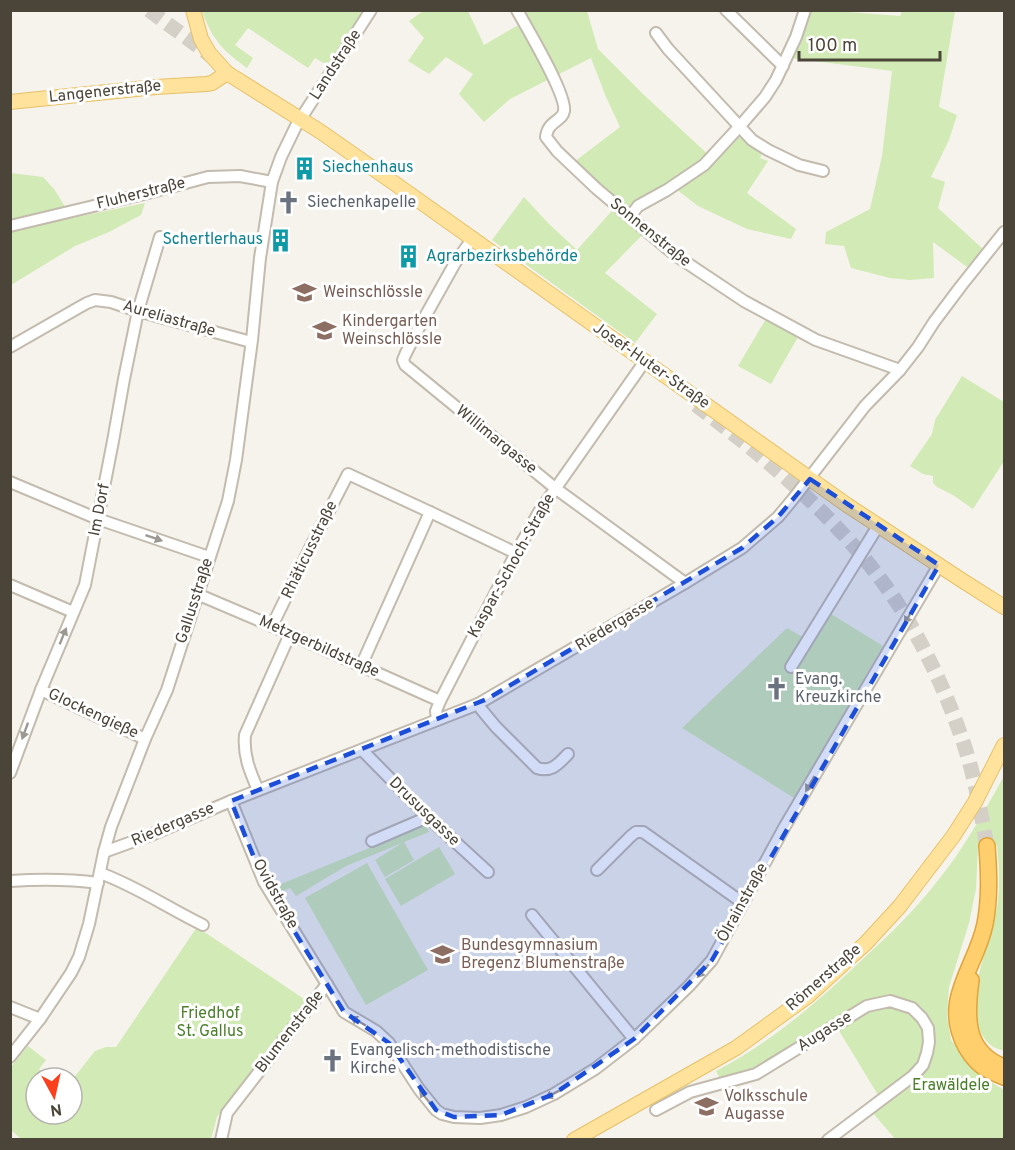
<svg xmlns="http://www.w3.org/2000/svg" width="1015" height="1150" font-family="Overpass,sans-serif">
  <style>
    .green { fill: #d2eab5 }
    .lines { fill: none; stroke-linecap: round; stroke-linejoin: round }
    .highway-tunnel { stroke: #d4d0c8; stroke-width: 15; stroke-dasharray: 15 8; stroke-linecap: butt }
    .minor-casing { stroke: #c2bbae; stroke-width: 14 }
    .major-casing { stroke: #e6c16a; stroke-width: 16 }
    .highway-casing { stroke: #e0a43c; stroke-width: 18 }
    .minor { stroke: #fff; stroke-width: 10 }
    .major { stroke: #ffe39c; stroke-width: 14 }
    .highway { stroke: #ffcf6e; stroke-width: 15 }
    .oneway { fill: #9c9892 }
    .marked { fill: #1d4ed8; fill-opacity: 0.2; stroke: #1d4ed8; stroke-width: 4.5; stroke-dasharray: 12 8; stroke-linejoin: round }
    .labels { text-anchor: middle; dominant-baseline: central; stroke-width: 6; stroke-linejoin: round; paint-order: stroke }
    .street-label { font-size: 16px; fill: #4b4439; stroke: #fff }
    .culture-label { font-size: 16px; fill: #0d838f; stroke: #fff; text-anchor: start }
    .worship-label { font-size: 16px; fill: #5b616d; stroke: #fff; text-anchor: start }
    .education-label { font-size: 16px; fill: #785e54; stroke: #fff; text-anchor: start }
    .park-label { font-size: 16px; fill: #4a7f2a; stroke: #fff }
  </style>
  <rect width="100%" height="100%" fill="#f6f3ec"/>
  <g class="green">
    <path d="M202,11V10L363,11L327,65L315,58L308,68L248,28L235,45L253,58L247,68C223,51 212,39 202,11Z"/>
    <path d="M423,11H468L484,45L520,24L514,11H587L598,49L644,95L714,160L735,138C745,134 755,146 763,152L760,158L768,161L747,193L796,229L791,239L747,229L698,206L676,189L642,209L638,217L648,229L605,273L657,314L635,343L492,240L524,197L549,224L577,250L617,205L574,162L620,127L606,97L591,58L510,99L484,122L459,94L473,74L446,57L429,74L408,61L424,38L409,21Z"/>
    <polygon points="810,11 835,11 900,16 902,11 955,11 939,107 957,115 949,140 931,177 945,182 938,208 983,249 967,267 933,242 934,278 910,280 890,278 851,268 844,246 825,244 826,232 870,209 882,156 892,71 791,58 801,39"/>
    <polygon points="11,173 43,177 54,189 72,218 145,203 141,215 109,232 75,246 11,285"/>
    <polygon points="766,319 798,337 771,384 738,366"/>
    <polygon points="962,376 1004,402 1004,461 973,509 953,495 937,487 933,483 933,476 923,474 910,466 932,434 935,420"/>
    <polygon points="831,614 883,646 794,798 682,728 787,628 813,643"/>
    <path d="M1004,776V1050C985,1049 975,1026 975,1009C974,973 993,936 998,901C1000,882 999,864 997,845H990L978,847L976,889L969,923L949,987L947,1016L951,1040L969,1064L981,1076L1004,1090V1139H895L873,1113L884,1105L838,1029L753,1080L725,1088L716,1071C772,1042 820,1000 865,957C890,934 914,911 935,884C962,852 984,812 1004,776Z"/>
    <polygon points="426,825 429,832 404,842 414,860 385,877 375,860 402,843 346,866 296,896 290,888 279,893 276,886"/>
    <polygon points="439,847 455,874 401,906 385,879"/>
    <polygon points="367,863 428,970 366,1005 305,898"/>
    <polygon points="197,927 307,1001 217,1117 211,1139 22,1140 11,1130 11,1067 28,1046 46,1060 39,1069 49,1078 36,1078 36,1114 72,1114 72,1080 95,1051 106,1047 116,1047"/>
  </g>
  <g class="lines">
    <g class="highway-tunnel">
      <polyline points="149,10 214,58"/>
      <path d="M696,405C770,461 844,523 896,601C923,643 945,689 961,736C974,771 980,809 987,846"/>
    </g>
    <defs>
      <g id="minor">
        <path d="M517,10C527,28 567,95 564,111C563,119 553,121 549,128C548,129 546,135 546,137L557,151L597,189L675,255L744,301L816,340L900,370"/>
        <polyline points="726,10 783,66"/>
        <polyline points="656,33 668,49 752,140 768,150 799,165 823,171"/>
        <polyline points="630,217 638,206 667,190 704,165 740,126 765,97 776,80 796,37 805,10"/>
        <polyline points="10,226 148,193 208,177 240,176 272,182"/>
        <polyline points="473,238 455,263 417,331 405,355 403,360 405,365 555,488 685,583"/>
        <polyline points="10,347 78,308 87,303 95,300 111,302 138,311 251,342"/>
        <polyline points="10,482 98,519 209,557"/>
        <polyline points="10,585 73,612"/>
        <polyline points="197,594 272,626 440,701"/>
        <polyline points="272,626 311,546 348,474 430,512 516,553"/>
        <polyline points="361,666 430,512"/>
        <polyline points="791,667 878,526"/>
        <polyline points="41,690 145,739"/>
        <path d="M478,704L481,709L496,727L537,768C552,773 559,763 568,754"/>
        <polyline points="437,720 436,711 440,701 516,553 539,512 645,361"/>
        <polyline points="362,750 428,817 488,872"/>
        <polyline points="10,773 41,690 85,585 113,441 124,379 138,311 160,237"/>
        <path d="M258,790C250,772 243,755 245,735L290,634"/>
        <polyline points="231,801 264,882 344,1012 376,1031 389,1043 419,1089 436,1110 442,1114 454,1117 480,1118 501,1115 526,1107 554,1094 595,1069 634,1039 689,986 712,960 785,826 939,565"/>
        <polyline points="372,841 428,817"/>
        <polyline points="104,852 151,835 231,801 478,704 685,583 742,548 778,517 793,499 865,406 900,370 918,347 934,322 961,286 1004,232"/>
        <polyline points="597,870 631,836 636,832 643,832 743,903"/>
        <path d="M100,873C136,886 168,908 203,925"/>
        <path d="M10,881C40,879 69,879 98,883"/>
        <polyline points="532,915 634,1039"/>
        <polyline points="10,1007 40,1019"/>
        <polyline points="10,1057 40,1019 71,973 79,957 89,924 104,852 111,827 145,739 167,690 228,501 236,460 252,340 260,258 272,182 281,157 296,126 371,10"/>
        <polyline points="656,1110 690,1092 756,1074 867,1006 890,1001 912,1008 922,1018 928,1028 929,1042 927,1053 923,1065 913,1076 828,1140"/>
        <polyline points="221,1140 227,1113 327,984"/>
      </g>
      <g id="major">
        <polyline points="193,10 201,39 209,53 227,73 321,132 404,190 847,505 963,581 1004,607"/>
        <polyline points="10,102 156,87 206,84 212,83 227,73"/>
        <polyline points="574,1140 736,1048 808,996 866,943 900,906 954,835 975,802 1004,745"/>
      </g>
      <g id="highway">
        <path d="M987,846C989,873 990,898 985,924C976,968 940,1000 966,1047C977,1065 985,1070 1004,1077"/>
        <path d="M971,980C966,1016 964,1052 1004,1067"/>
      </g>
    </defs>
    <use href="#minor" class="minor-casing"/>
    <use href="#major" class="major-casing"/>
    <use href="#highway" class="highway-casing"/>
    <use href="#minor" class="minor"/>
    <use href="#major" class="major"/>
    <use href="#highway" class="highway"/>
  </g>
  <defs><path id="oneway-solid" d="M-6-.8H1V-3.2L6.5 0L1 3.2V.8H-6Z" transform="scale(1.5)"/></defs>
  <g class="oneway">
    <use href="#oneway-solid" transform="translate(154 538) rotate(19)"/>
    <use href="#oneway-solid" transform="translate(909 616) rotate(120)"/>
    <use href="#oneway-solid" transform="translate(63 636) rotate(-68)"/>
    <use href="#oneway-solid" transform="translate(25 731) rotate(110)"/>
    <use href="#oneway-solid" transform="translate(810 784) rotate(120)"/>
    <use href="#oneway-solid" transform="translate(703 971) rotate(131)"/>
    <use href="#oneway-solid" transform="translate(358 1021) rotate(-150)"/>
    <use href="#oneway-solid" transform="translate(553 1094) rotate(153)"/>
    <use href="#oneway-solid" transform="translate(425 1097) rotate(-129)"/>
  </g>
  <path class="marked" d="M810,479L939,565L712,960L634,1039L554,1094L501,1115L454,1117L436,1110L389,1043L344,1012L264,882L231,801L487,699L742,548L778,517Z"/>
  <defs>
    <symbol id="building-bare" viewBox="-9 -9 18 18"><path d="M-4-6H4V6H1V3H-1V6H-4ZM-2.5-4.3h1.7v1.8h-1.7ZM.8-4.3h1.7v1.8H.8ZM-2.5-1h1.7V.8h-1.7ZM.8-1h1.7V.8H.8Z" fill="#0f9aa8" stroke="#fff" stroke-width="2.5" paint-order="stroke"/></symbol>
    <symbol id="church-bare" viewBox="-9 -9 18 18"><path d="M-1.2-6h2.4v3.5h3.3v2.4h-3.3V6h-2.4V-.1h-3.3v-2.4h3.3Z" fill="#6b7280" stroke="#fff" stroke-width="2.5" paint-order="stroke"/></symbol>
    <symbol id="school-bare" viewBox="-9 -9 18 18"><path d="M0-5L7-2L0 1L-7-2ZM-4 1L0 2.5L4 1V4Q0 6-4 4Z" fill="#8d6e63" stroke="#fff" stroke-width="2.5" paint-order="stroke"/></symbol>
  </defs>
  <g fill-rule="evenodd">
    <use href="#building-bare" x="288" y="152" width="33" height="33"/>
    <use href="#church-bare" x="272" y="186" width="33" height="33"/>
    <use href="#building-bare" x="264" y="224" width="33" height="33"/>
    <use href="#building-bare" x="392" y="240" width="33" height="33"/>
    <use href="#school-bare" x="288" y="276" width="33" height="33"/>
    <use href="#school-bare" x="308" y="314" width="33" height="33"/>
    <use href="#church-bare" x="760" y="672" width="33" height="33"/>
    <use href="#school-bare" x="426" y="938" width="33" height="33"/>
    <use href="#church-bare" x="316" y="1044" width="33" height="33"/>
    <use href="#school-bare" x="690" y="1090" width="33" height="33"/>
  </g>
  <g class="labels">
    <g class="street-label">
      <text transform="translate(336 65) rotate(-57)">Landstraße</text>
      <text transform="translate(105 92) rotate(-6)">Langenerstraße</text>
      <text transform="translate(141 194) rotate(-14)">Fluherstraße</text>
      <text transform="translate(650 233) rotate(39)">Sonnenstraße</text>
      <text transform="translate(169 319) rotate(16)">Aureliastraße</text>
      <text transform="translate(651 366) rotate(35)">Josef-Huter-Straße</text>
      <text transform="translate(496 440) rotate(39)">Willimargasse</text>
      <text transform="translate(100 510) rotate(-79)">Im Dorf</text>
      <text transform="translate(310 550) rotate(-64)">Rhäticusstraße</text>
      <text transform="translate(512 566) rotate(-61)">Kaspar-Schoch-Straße</text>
      <text transform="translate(195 601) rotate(-72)">Gallusstraße</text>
      <text transform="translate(615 625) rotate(-31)">Riedergasse</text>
      <text transform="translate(319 647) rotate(24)">Metzgerbildstraße</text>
      <text transform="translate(93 714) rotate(25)">Glockengieße</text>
      <text transform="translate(424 812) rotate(44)">Drususgasse</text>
      <text transform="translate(173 825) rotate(-23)">Riedergasse</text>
      <text transform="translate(275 894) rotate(61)">Ovidstraße</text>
      <text transform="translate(743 903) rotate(-61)">Ölrainstraße</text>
      <text transform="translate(824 978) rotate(-41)">Römerstraße</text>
      <text transform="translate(290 1032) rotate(-52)">Blumenstraße</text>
      <text transform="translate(825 1032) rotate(-32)">Augasse</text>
    </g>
    <g class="culture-label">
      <text x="322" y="168">Siechenhaus</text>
      <text x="263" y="240" text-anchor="end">Schertlerhaus</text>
      <text x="426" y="257">Agrarbezirksbehörde</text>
    </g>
    <g class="worship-label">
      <text x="307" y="203">Siechenkapelle</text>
      <text x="795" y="680">Evang.<tspan x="795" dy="18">Kreuzkirche</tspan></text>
      <text x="350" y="1051">Evangelisch-methodistische<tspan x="350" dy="18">Kirche</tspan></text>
    </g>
    <g class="education-label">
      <text x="323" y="293">Weinschlössle</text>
      <text x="342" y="322">Kindergarten<tspan x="342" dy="18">Weinschlössle</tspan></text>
      <text x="461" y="946">Bundesgymnasium<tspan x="461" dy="18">Bregenz Blumenstraße</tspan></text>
      <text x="724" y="1097">Volksschule<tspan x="724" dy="18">Augasse</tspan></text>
    </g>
    <g class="park-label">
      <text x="210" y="1014">Friedhof<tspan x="210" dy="18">St. Gallus</tspan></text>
      <text x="951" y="1086">Erawäldele</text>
    </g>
  </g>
  <rect width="1015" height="1150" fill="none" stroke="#4b4439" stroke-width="24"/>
  <g transform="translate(54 1096) rotate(172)"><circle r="28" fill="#ffffff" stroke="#b7b4b0" stroke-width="1.5"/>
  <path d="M0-4.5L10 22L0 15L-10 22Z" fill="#fc3f1d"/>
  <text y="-9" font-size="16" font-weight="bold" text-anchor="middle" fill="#4b4439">N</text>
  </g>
  <path d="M799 51v9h141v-9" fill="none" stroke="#4b4439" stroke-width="3"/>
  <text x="808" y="51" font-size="18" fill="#4b4439" stroke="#ffffff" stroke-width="4.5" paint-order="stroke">100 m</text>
</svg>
